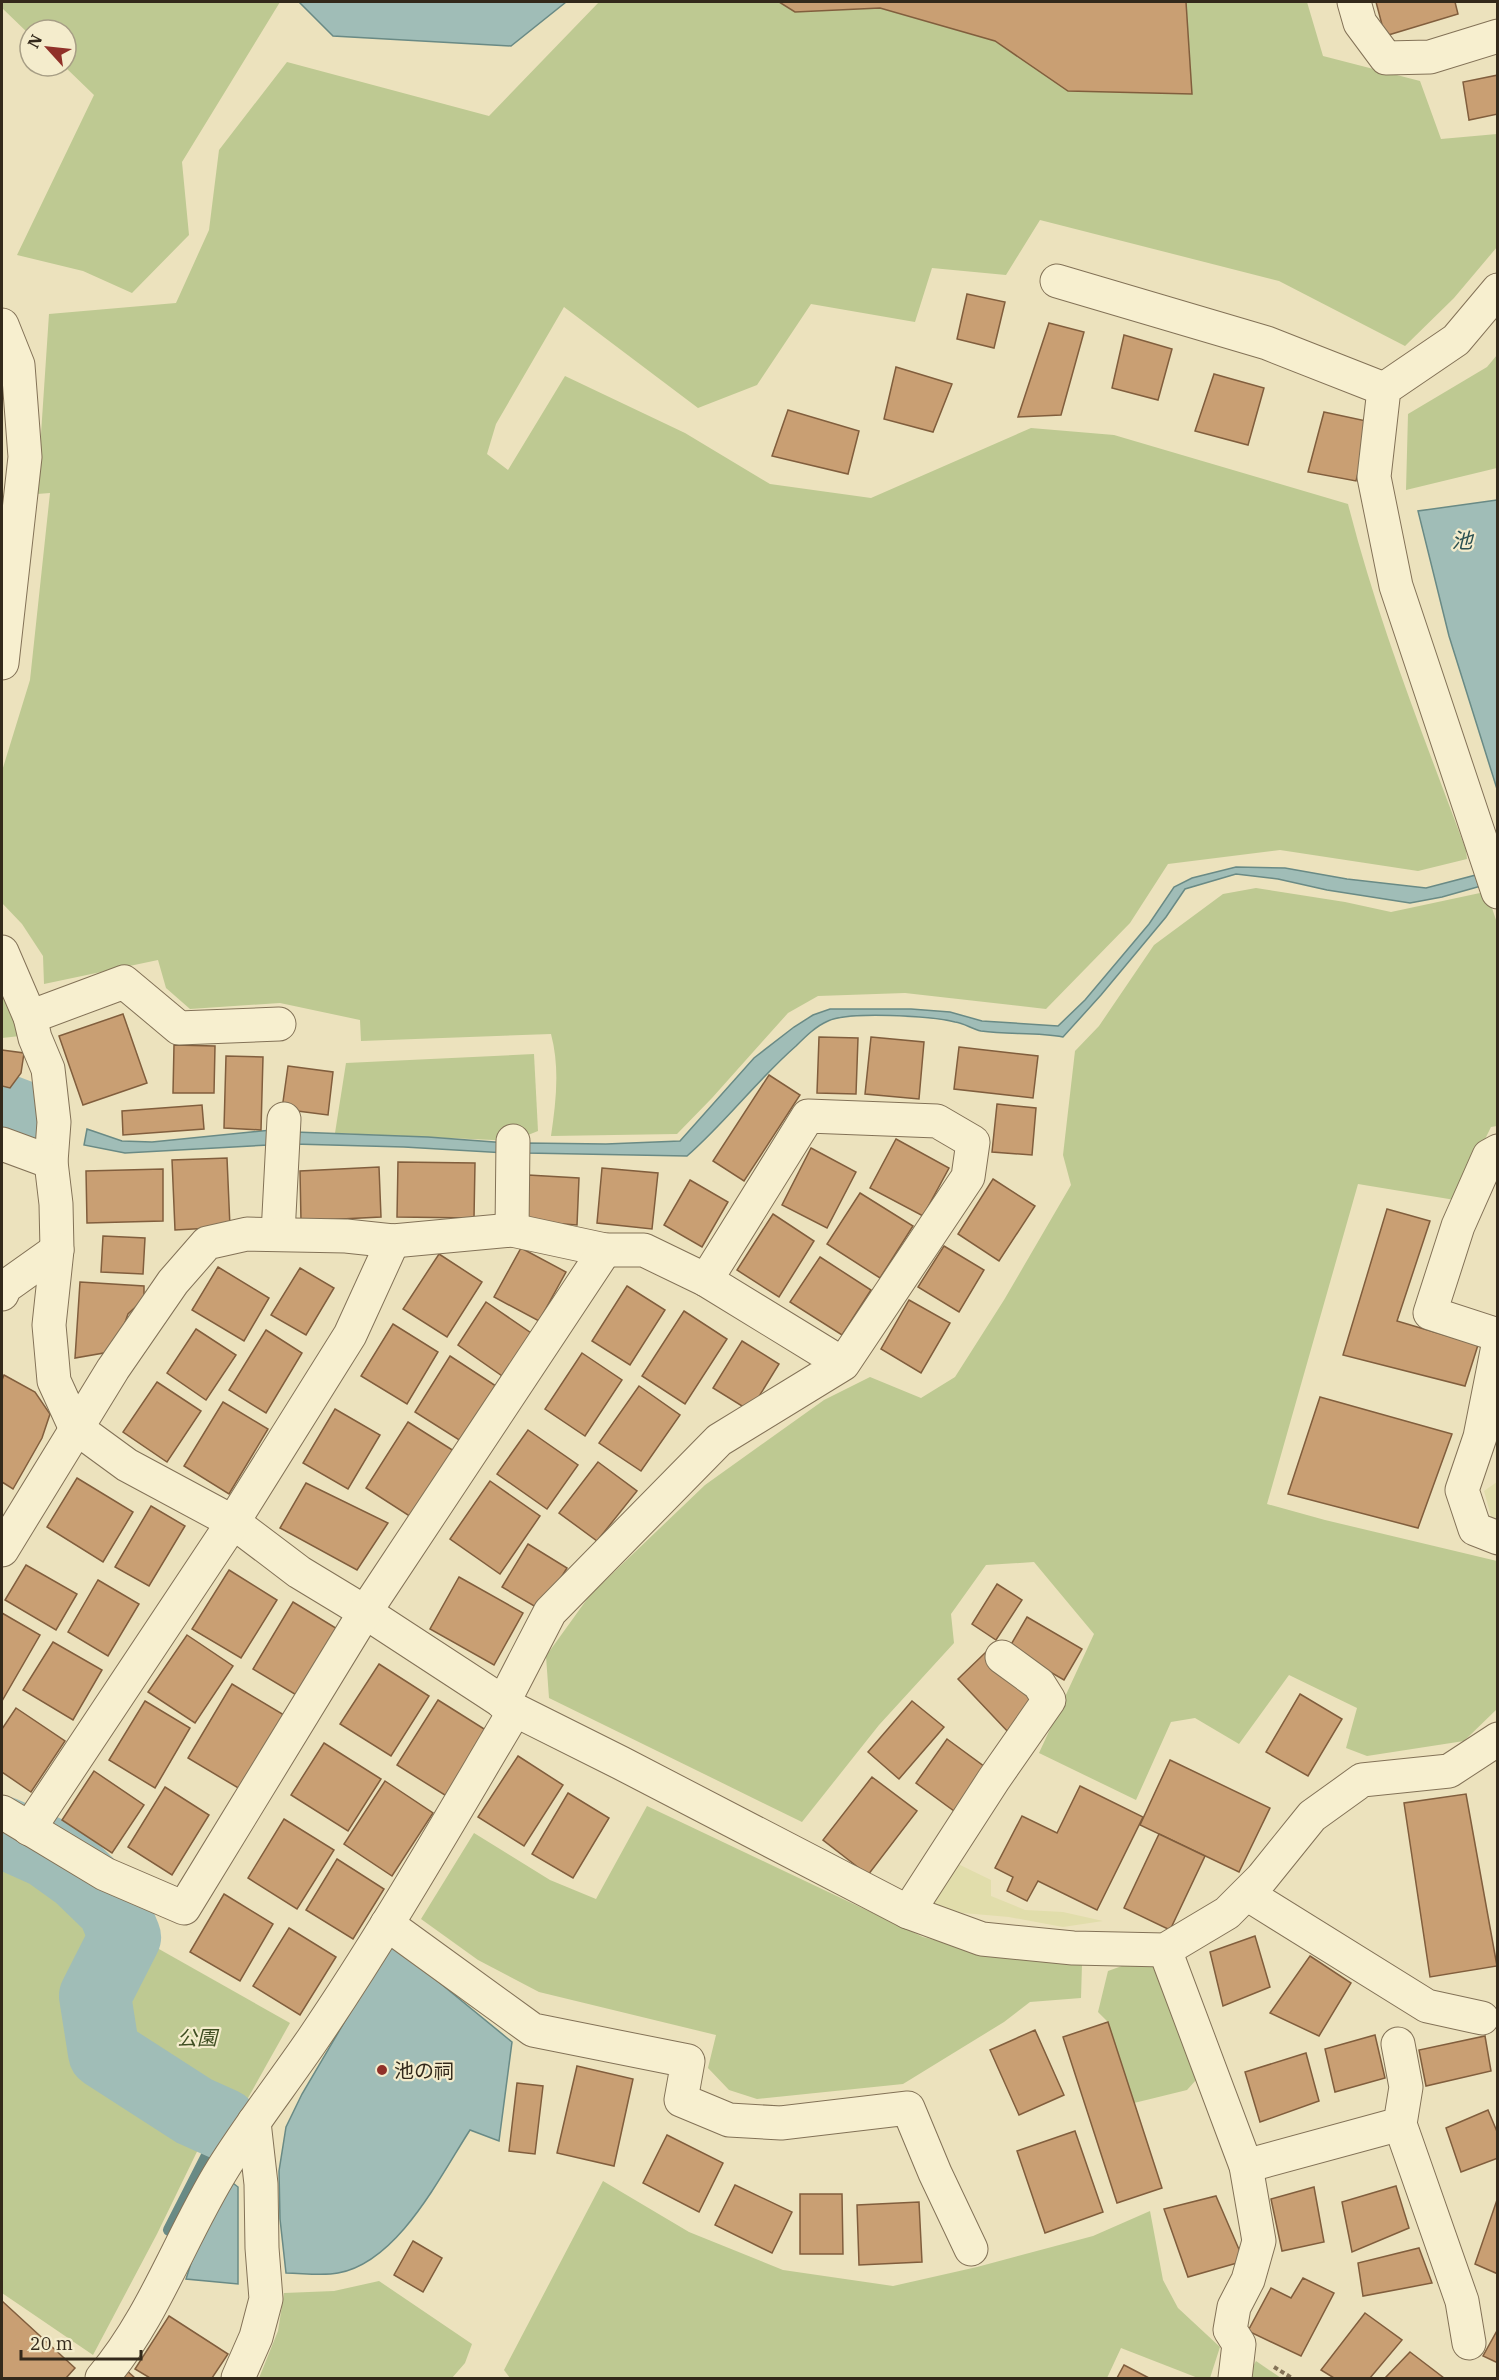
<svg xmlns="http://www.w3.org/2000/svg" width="1499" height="2380" font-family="'IBM Plex Serif','Noto Sans JP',serif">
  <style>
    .farmland { fill: #e1ddab }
    .green { fill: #bec992 }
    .water { fill: #a0bdb7; stroke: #698a85; stroke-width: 1.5 }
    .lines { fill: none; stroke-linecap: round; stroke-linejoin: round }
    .stream { stroke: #698a85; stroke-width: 12 }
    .river { stroke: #a0bdb7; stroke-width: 72 }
    .building { fill: #c99f73; stroke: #815e3d; stroke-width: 1.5 }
    .street-casing { stroke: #837257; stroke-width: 35 }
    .path { stroke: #837257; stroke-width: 4; stroke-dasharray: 4.5 3; stroke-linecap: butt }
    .street { stroke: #f7efcf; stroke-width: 33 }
    .poi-dot { fill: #903129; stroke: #f4eccc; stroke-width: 2 }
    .labels { text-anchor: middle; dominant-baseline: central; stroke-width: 4.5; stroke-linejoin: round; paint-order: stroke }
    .park-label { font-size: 20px; font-style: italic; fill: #3f4e22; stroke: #f4eccc }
    .poi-label { font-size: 20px; fill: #33291b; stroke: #f4eccc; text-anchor: start }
    .water-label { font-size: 21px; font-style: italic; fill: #2b5152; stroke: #f4eccc }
  </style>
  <rect width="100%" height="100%" fill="#ece2bd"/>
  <g class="farmland">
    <polygon points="1497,1482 1497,1523 1492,1520 1484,1491"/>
    <polygon points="956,1863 991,1880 991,1896 1025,1910 1063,1912 1103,1921 1063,1927 1009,1917 963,1913 930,1904"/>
  </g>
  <g class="green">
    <polygon points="2,2 280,2 182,162 189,235 132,293 83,271 17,255 94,95 64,66 66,66 66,30 30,30 30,35 2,8"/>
    <path d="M599,2H779L795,12L880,8L995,41L1068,91L1192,93L1186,2H1307L1323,56L1420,81L1441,139L1497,134V247L1454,298L1405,346L1279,281L1040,220L1006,275L932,268L915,322L811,304L757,385L698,408L564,307L496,424L487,454L508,470L565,376L685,433L770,484L871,498L1031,428L1114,435L1348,504C1378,622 1423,735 1466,850L1467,859L1418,871L1280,850L1168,864L1130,923L1046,1009L905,993L818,996L788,1013L712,1098L677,1134L551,1136C556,1102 560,1068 551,1034L361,1041L360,1020L280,1003L190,1009L166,988L158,960L44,984L43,956L22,924L2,903V771L30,680L50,493L37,494L49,314L176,303L209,230L219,150L287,62L489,116Z"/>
    <polygon points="1497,355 1497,468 1406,490 1408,414 1487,367"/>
    <polygon points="1256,888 1345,902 1391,912 1480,893 1489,899 1498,926 1497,1126 1491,1127 1455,1200 1358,1184 1267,1504 1325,1520 1497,1561 1497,1709 1464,1741 1367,1756 1346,1748 1357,1708 1289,1675 1239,1744 1195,1718 1171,1722 1136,1800 1039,1753 1094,1634 1034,1562 986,1565 951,1614 954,1643 879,1725 802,1822 549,1698 546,1656 590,1595 705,1485 824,1400 870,1377 921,1398 955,1377 1004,1300 1071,1185 1063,1155 1075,1051 1099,1026 1154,945 1223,894"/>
    <polygon points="2,993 20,1036 2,1038"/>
    <polygon points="534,1054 538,1131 513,1141 335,1133 346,1063"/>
    <polygon points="647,1806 923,1937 992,1954 1082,1964 1081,1998 1030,2002 1004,2022 903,2084 757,2099 729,2090 708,2068 716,2035 539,1992 478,1960 421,1919 474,1833 550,1880 596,1899"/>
    <polygon points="2,1853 37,1871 67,1877 90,1906 93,1945 79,1983 91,2059 208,2129 157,2234 93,2355 2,2293"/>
    <polygon points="143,1940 290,2023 234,2123 140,2070 119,2041 112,1996"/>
    <polygon points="1133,1962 1157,1968 1196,2080 1187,2090 1134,2103 1108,2022 1098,2012 1108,1971"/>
    <polygon points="603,2181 689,2232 783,2270 893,2286 977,2267 1093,2236 1150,2211 1163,2280 1178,2308 1220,2347 1210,2378 1198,2378 1121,2348 1107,2378 510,2378 504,2370"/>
    <polygon points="379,2281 472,2344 465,2363 452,2378 259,2378 278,2331 284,2293 334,2291"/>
    <polygon points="1256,2361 1281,2378 1246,2378"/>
  </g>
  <g class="water">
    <polygon points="299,2 566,2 511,46 333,36"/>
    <polygon points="1497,500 1498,500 1497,789 1449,636 1418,511"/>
    <path d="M1236,867L1285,868L1347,879L1426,888L1476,875L1481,886L1442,897L1410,903L1327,890L1278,879L1236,874L1185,889L1166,917L1101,995L1063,1037C1036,1032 1008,1035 981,1031C972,1029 964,1023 955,1022C931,1016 849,1011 828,1021C816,1026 805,1037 796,1046C757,1080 726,1122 687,1156L526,1153V1143L606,1144L680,1141L754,1058L794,1027L813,1015L830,1009H911L950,1012L982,1021L1058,1026L1085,1000L1149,924L1174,887L1192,878Z"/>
    <polygon points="2,1100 7,1101 22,1125 2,1120"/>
    <polygon points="87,1129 122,1141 152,1142 271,1130 268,1145 125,1153 84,1145"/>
    <polygon points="295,1132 428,1137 507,1143 506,1153 404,1147 294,1144"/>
    <path d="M391,1943L512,2042L499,2141L470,2130C439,2178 398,2262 338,2273C322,2276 302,2273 286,2273L280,2219L279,2171L286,2127L302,2094Z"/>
    <polygon points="229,2180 238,2187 238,2284 186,2279 198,2241"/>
  </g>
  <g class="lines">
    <polyline class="stream" points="169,2230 223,2124"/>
    <g class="river">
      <polyline points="2,1109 23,1117"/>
      <polyline points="2,1832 47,1852 79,1875 113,1908 125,1937 95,1996 104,2053 194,2111 223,2124"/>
    </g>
  </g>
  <g class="building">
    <polygon points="779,2 1186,2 1192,94 1068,91 995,41 880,8 795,12"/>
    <polygon points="1376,2 1455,2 1458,14 1385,36"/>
    <polygon points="1498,75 1498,114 1469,120 1463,82"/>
    <polygon points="967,294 1005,302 994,348 957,339"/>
    <polygon points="1049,323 1084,332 1061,415 1018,417"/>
    <polygon points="1124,335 1172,349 1158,400 1112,388"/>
    <polygon points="896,367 952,384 933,432 884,419"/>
    <polygon points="1214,374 1264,388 1248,445 1195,431"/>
    <polygon points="788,410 859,431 848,474 772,456"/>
    <polygon points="1324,412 1371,422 1356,481 1308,472"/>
    <polygon points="123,1014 147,1083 83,1105 59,1036"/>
    <polygon points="819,1037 858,1038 856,1094 817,1093"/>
    <polygon points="871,1037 924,1042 919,1099 865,1094"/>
    <polygon points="174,1045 215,1046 214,1093 173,1093"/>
    <polygon points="959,1047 1038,1056 1033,1098 954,1089"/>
    <polygon points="2,1050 24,1053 21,1073 10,1088 2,1086"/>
    <polygon points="226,1056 263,1057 261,1130 224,1128"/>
    <polygon points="288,1066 333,1072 328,1115 282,1109"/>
    <polygon points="769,1075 800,1095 744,1181 713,1161"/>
    <polygon points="997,1104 1036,1108 1032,1155 992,1152"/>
    <polygon points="202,1105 204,1129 123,1135 122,1111"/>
    <polygon points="896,1139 949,1168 923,1216 870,1188"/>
    <polygon points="811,1148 856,1172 827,1228 782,1205"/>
    <polygon points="227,1158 230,1227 175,1230 172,1160"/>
    <polygon points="398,1162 475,1163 474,1218 397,1217"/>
    <polygon points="379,1167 381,1217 301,1221 300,1171"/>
    <polygon points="602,1168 658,1173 652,1229 597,1223"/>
    <polygon points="163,1169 163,1221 87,1223 86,1171"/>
    <polygon points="528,1175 579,1178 577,1225 525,1221"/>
    <polygon points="993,1179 1035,1206 999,1261 958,1234"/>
    <polygon points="690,1180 728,1202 702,1247 664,1225"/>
    <polygon points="860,1193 913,1226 880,1278 827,1244"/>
    <polygon points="1387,1209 1430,1221 1397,1321 1478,1345 1465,1386 1343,1355"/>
    <polygon points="773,1214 814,1241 779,1297 737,1270"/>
    <polygon points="103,1236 145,1238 143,1274 101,1272"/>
    <polygon points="944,1246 984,1270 959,1312 918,1287"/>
    <polygon points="521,1248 566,1272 539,1321 494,1297"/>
    <polygon points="439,1254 482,1282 447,1337 403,1309"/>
    <polygon points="820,1257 871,1290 842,1335 790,1302"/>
    <polygon points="218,1267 269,1298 244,1341 192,1310"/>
    <polygon points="300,1268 334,1288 306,1335 271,1315"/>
    <polygon points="80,1282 144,1286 144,1299 128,1314 115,1351 75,1358"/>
    <polygon points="627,1286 665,1310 630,1365 592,1341"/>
    <polygon points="909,1300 950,1323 921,1373 881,1349"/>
    <polygon points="486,1302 534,1335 505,1378 458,1345"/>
    <polygon points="684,1311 727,1339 685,1404 642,1376"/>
    <polygon points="393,1324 438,1352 407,1404 361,1376"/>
    <polygon points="196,1329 236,1355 206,1400 167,1373"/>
    <polygon points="266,1330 302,1353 266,1413 229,1390"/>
    <polygon points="742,1341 779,1364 750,1411 713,1388"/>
    <polygon points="582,1353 622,1380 585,1436 545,1409"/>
    <polygon points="450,1356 499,1388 464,1443 415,1412"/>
    <polygon points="4,1375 35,1392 50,1414 42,1438 13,1489 2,1482 2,1380"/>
    <polygon points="157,1382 201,1411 167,1462 123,1432"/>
    <polygon points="639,1386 680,1415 641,1471 599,1443"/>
    <polygon points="1320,1397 1452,1434 1418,1528 1288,1494"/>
    <polygon points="223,1402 268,1429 229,1494 184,1466"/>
    <polygon points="335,1409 380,1435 348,1489 303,1463"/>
    <polygon points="408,1422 454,1451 411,1517 366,1488"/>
    <polygon points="528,1430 578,1465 547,1509 497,1474"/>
    <polygon points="598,1462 637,1491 597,1541 559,1513"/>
    <polygon points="77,1478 133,1512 103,1562 47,1527"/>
    <polygon points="490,1481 540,1516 500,1574 450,1539"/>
    <polygon points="306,1483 388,1523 357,1570 280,1528"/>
    <polygon points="151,1506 185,1526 149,1586 115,1567"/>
    <polygon points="528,1544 567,1568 541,1610 502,1587"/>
    <polygon points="26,1565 77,1594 56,1630 5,1600"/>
    <polygon points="229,1570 277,1600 241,1658 192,1629"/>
    <polygon points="459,1577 523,1613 494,1665 430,1629"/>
    <polygon points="98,1580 139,1604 108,1656 68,1632"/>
    <polygon points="997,1584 1022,1600 996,1640 972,1624"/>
    <polygon points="293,1602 339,1630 298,1696 253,1669"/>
    <polygon points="2,1613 40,1635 2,1701"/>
    <polygon points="1027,1617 1082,1649 1064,1680 1009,1648"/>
    <polygon points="187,1635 233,1666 195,1723 148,1692"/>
    <polygon points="53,1642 102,1670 73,1720 23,1690"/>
    <polygon points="986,1652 1038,1707 1010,1734 958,1679"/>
    <polygon points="379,1664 429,1696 391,1756 340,1724"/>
    <polygon points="232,1684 284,1715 240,1789 188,1758"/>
    <polygon points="1300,1694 1342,1719 1308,1776 1266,1752"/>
    <polygon points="438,1700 489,1732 448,1797 397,1765"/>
    <polygon points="145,1701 190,1728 155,1788 109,1760"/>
    <polygon points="912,1701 944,1727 899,1779 868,1752"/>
    <polygon points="16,1708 65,1741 31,1792 2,1772 2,1729"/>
    <polygon points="947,1739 985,1767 954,1811 916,1783"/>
    <polygon points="324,1743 381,1779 348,1831 291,1795"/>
    <polygon points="518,1756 563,1785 524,1846 478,1817"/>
    <polygon points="1170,1760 1270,1808 1239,1872 1140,1825"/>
    <polygon points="94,1771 144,1805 112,1853 62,1820"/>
    <polygon points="872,1777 917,1811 868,1875 823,1840"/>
    <polygon points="385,1781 433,1813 392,1876 344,1844"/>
    <polygon points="1080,1786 1143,1817 1097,1910 1038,1881 1027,1901 1007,1891 1013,1877 995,1868 1022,1816 1057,1833"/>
    <polygon points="165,1787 209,1815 172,1875 128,1847"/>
    <polygon points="568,1793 609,1818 573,1878 532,1854"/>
    <polygon points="1466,1794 1497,1966 1430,1977 1404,1803"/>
    <polygon points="284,1819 334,1850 297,1909 248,1878"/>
    <polygon points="1159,1834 1205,1856 1170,1930 1124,1908"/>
    <polygon points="337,1859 384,1889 353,1939 306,1910"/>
    <polygon points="224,1894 273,1924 240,1981 190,1952"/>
    <polygon points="289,1928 336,1957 300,2015 253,1986"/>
    <polygon points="1255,1936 1270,1987 1223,2006 1210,1952"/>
    <polygon points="1310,1956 1351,1983 1319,2036 1270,2013"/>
    <polygon points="1108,2022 1162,2188 1117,2203 1063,2037"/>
    <polygon points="1035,2030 1064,2095 1019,2115 990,2050"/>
    <polygon points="1375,2035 1385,2078 1335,2092 1325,2049"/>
    <polygon points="1485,2036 1491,2071 1426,2086 1419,2050"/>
    <polygon points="1306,2053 1319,2101 1260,2122 1245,2072"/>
    <polygon points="577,2066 633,2079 614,2166 557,2153"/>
    <polygon points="517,2083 543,2086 535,2154 509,2151"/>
    <polygon points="1488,2110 1498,2134 1498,2158 1461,2172 1446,2128"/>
    <polygon points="1075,2131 1103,2212 1045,2233 1017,2151"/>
    <polygon points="667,2135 723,2163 699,2212 643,2183"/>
    <polygon points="735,2185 792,2212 772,2253 715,2225"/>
    <polygon points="1396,2186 1409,2228 1352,2252 1342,2202"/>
    <polygon points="1314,2187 1324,2242 1282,2251 1271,2199"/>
    <polygon points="800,2194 842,2194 843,2254 800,2254"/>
    <polygon points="1216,2196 1244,2261 1188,2277 1164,2209"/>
    <polygon points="1498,2197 1498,2274 1475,2264"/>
    <polygon points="919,2202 922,2262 859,2265 857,2205"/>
    <polygon points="413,2241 442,2258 423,2292 394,2275"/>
    <polygon points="1419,2248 1432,2283 1363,2296 1358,2263"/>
    <polygon points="1303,2278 1334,2293 1301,2356 1248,2331 1271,2288 1291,2298"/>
    <polygon points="2,2301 75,2368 66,2378 2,2378"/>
    <polygon points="1365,2313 1402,2340 1370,2378 1334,2378 1321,2370"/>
    <polygon points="169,2316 228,2354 212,2378 150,2378 135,2369"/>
    <polygon points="1498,2329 1498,2363 1483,2356"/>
    <polygon points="1410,2352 1444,2378 1385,2378"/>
    <polygon points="1124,2365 1149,2378 1117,2378"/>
    <polygon points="125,2369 135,2378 116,2378"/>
  </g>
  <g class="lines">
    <defs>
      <g id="street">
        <polyline points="1354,2 1360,23 1386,58 1430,57 1498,36"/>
        <polyline points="1057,281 1267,343 1384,389"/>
        <polyline points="1498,290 1456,340 1384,389 1374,477 1396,586 1498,892"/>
        <polyline points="2,325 18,365 25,457 2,663"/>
        <polyline points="2,952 30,1017 35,1038 48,1069 54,1122 51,1162 56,1204 57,1250 49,1325 54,1381 75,1427 127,1465 233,1522 299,1572 365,1612 515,1710 621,1763 908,1912 982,1939 1073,1948 1165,1950 1227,1913 1262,1878 1312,1816 1362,1780 1449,1771 1498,1739"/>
        <polyline points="30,1017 124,982 179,1028 279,1024"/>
        <polyline points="2,1144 51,1162"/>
        <polyline points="1498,1151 1489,1156 1458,1226 1430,1313 1498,1335"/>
        <polyline points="512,1230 513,1141"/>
        <polyline points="278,1234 284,1119"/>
        <polyline points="2,1294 5,1287 57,1250"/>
        <polyline points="1498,1346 1480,1437 1462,1490 1475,1529 1498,1538"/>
        <polyline points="2,1550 113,1369 173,1282 207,1243 247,1234 346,1236 393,1241 512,1230 605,1250 644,1250 706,1280"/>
        <polyline points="503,1703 550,1612 719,1440 843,1364 968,1177 973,1142 937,1121 808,1116 706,1280 843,1364"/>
        <polyline points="2,1812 105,1874 184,1908 365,1612 605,1250"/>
        <polyline points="29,1829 233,1522 350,1335 393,1241"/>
        <polyline points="1247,1894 1427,2006 1482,2018"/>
        <polyline points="908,1912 994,1779 1049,1700 1039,1684 1002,1657"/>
        <polyline points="387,1924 533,2030 688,2061 681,2100 729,2120 781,2123 908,2108 935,2173 971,2249"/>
        <polyline points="1165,1950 1246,2166 1259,2241 1248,2280 1234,2307 1230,2330 1239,2344 1235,2378"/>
        <polyline points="1400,2124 1462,2301 1469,2343"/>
        <polyline points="1246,2166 1400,2124 1406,2087 1398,2044"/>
        <path d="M102,2378C154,2317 180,2238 222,2170C250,2125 283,2083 313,2039C385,1933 449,1821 515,1710"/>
        <polyline points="238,2378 256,2337 266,2299 262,2248 261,2184 254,2122"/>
      </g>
    </defs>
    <use href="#street" class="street-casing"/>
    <polyline class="path" points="1274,2367 1292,2378"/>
    <use href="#street" class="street"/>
  </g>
  <circle class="poi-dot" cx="382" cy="2070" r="6"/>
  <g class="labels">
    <g class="park-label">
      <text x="197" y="2037">公園</text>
    </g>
    <g class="poi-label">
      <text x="394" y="2070">池の祠</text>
    </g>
    <g class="water-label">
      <text x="1462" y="540">池</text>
    </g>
  </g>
  <rect width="1499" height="2380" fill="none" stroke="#33291b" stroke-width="6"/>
  <g transform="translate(48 48) rotate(297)"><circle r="28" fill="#f4eccc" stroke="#a79e85" stroke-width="1.5"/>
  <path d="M0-4.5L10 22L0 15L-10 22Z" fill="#903129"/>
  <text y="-9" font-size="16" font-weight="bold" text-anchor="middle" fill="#33291b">N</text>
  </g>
  <path d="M21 2350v9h120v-9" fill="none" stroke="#33291b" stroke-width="3"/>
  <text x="30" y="2350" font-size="18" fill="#33291b" stroke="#f4eccc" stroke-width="4.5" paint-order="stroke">20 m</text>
</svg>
